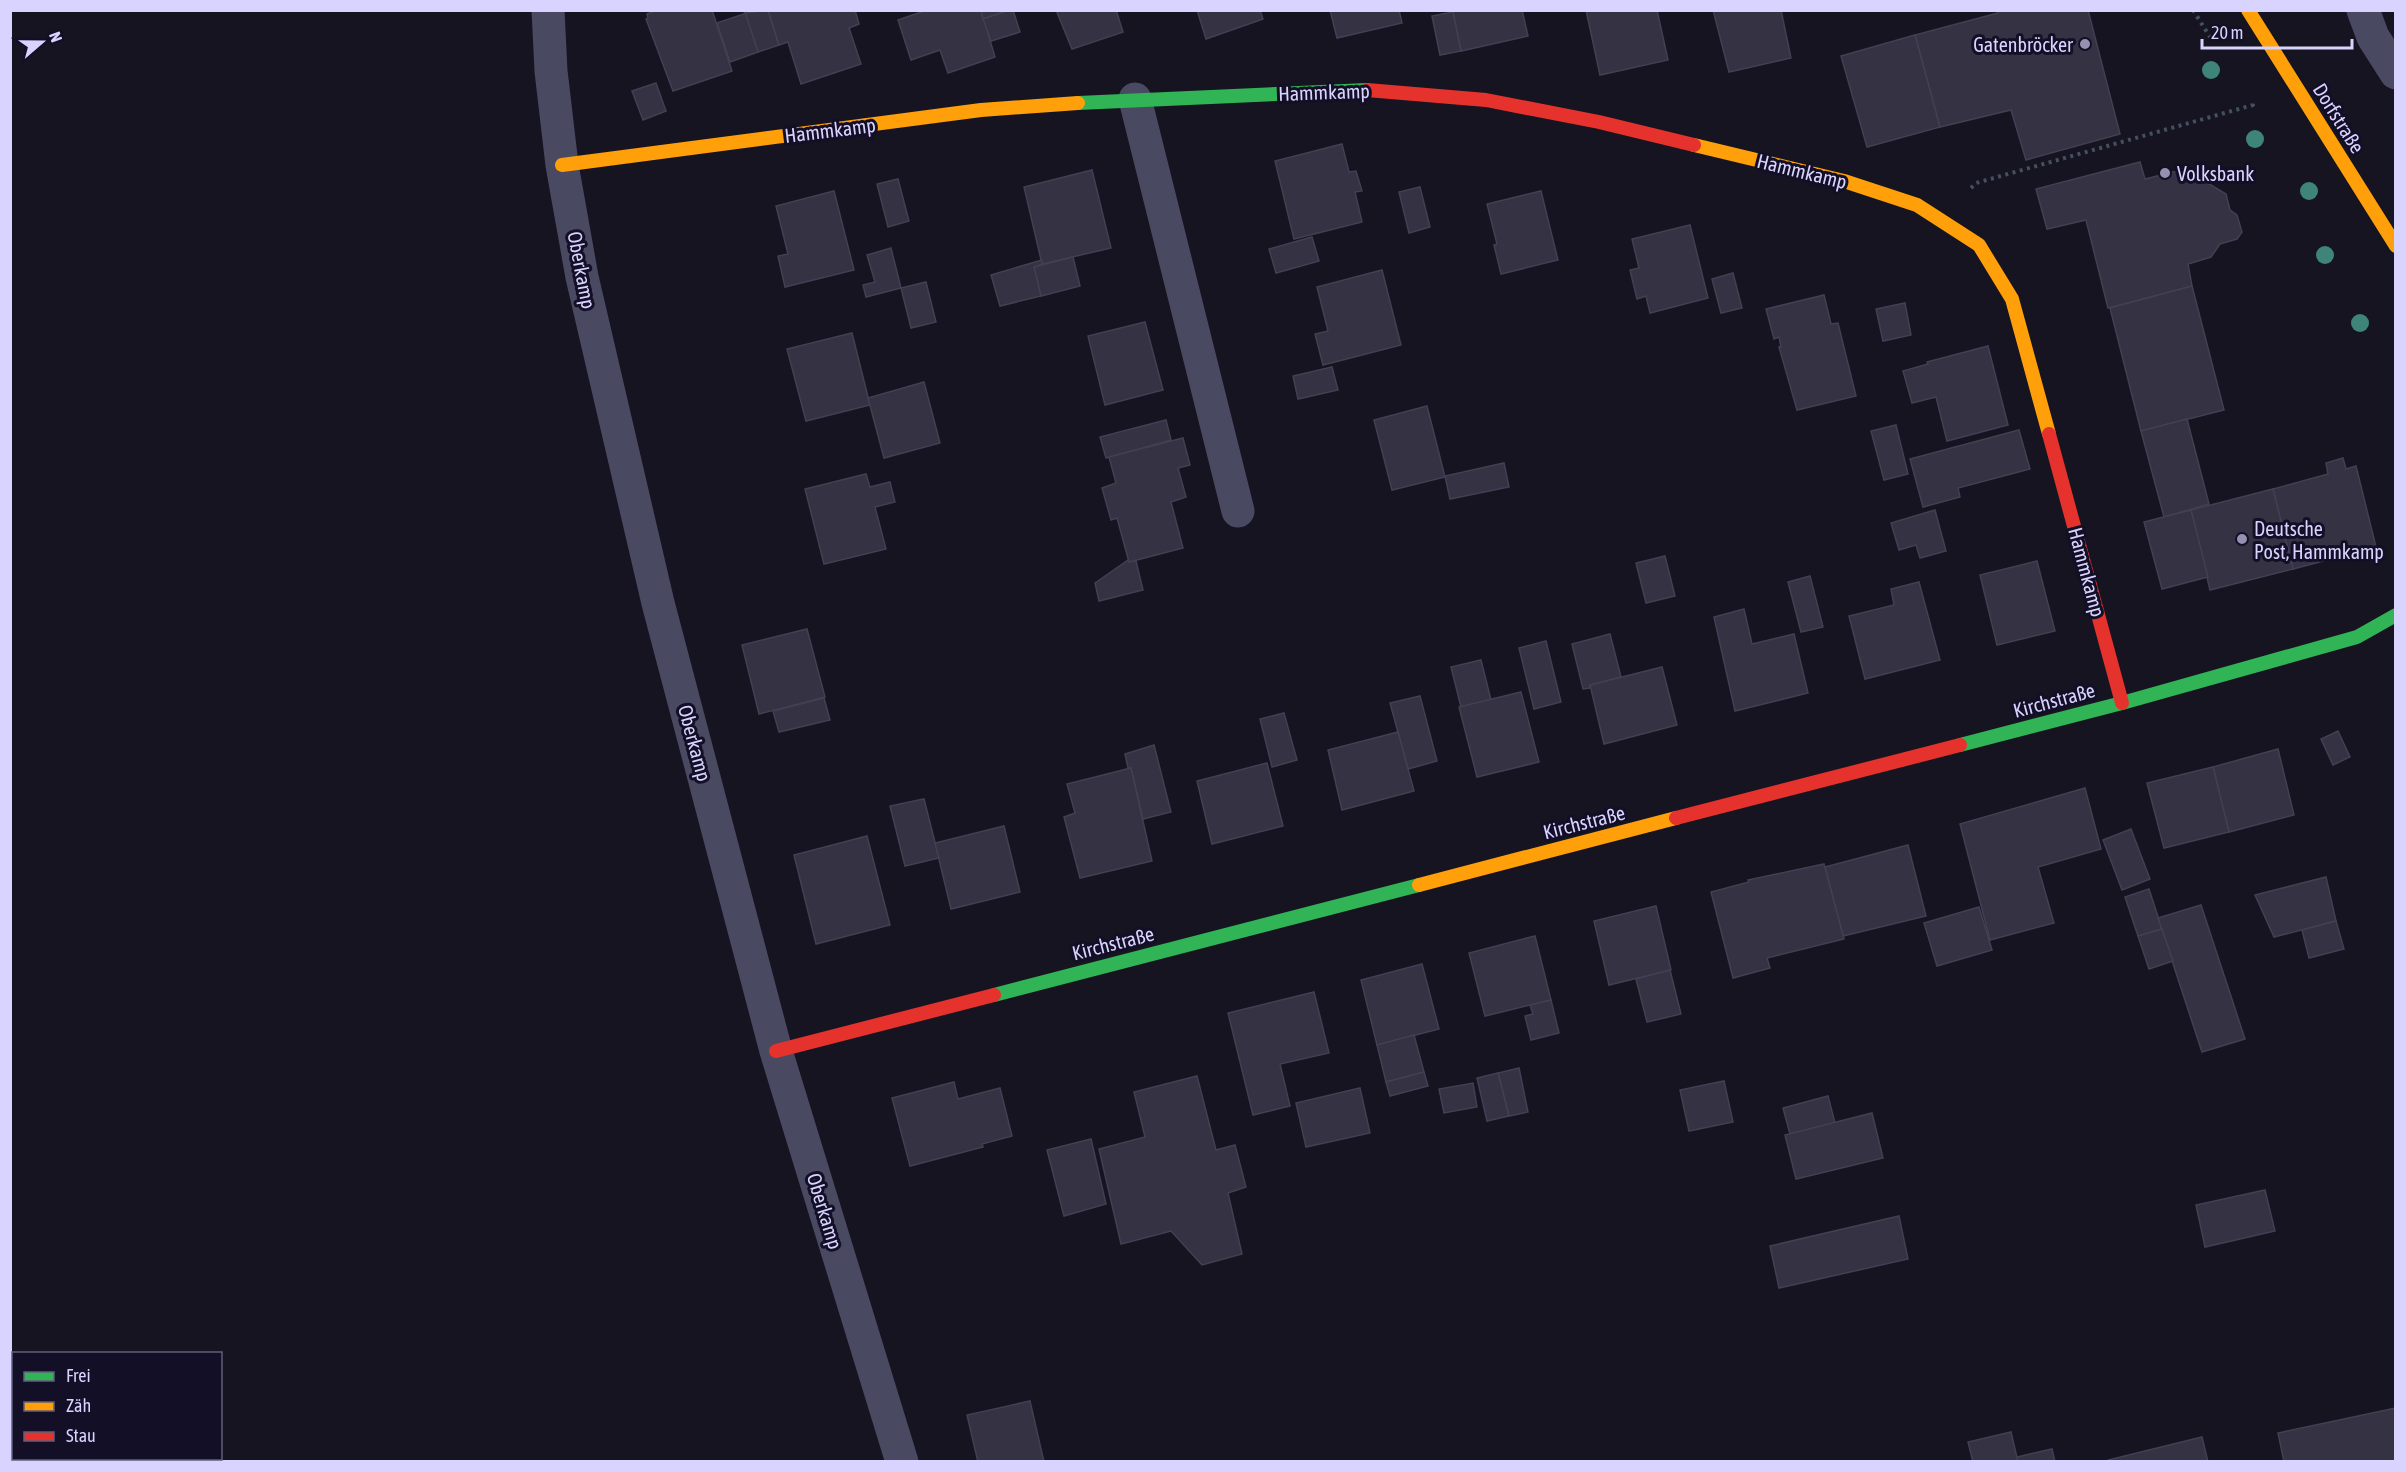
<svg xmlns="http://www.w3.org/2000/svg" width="2406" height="1472" font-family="'Asap Condensed',sans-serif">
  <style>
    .building { fill: #343243; stroke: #433f54; stroke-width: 1.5 }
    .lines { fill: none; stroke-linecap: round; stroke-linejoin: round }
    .path { stroke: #44505f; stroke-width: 4; stroke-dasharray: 3 4.5; stroke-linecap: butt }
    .street { stroke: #4a4962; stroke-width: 33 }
    .fast { stroke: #30b455; stroke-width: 14 }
    .slow { stroke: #ff9f0a; stroke-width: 14 }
    .jam { stroke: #e5322d; stroke-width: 14 }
    .tree { fill: #3e8478 }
    .poi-dot { fill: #9591b1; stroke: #130f26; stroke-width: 2 }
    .labels { text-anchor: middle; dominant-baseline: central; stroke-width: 6; stroke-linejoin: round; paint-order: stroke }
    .poi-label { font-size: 20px; fill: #d9d4ff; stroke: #130f26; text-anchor: start }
    .street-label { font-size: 20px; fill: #d9d4ff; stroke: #130f26 }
  </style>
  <rect width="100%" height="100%" fill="#161421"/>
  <g class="building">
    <polygon points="657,10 712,10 732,71 673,91 646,19 648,18 647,14"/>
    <polygon points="746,10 747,13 768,10 779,45 758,52 744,11"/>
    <polygon points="768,10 855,10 859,24 849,28 861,64 801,84 788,42 779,45"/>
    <polygon points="981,10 995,57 948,73 940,50 911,60 898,20 927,10"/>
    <polygon points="981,10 1010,10 983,19"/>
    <polygon points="1010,10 1013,10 1020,32 991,41 983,19"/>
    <polygon points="1056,10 1116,10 1123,32 1072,49"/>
    <polygon points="1197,10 1260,10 1263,19 1206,39"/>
    <polygon points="1330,10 1399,10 1402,23 1337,38"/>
    <polygon points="1450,10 1522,10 1528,36 1461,51 1453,12"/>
    <polygon points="1586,10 1657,10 1668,60 1600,75"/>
    <polygon points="1713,10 1781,10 1791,58 1729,72"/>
    <polygon points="1997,10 2088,10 2120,134 2026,160 2011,110 1940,127 1915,35 1998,13"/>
    <polygon points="745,12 758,52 730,62 717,23 744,14"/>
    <polygon points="1453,12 1461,51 1440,55 1432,16"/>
    <polygon points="1915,35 1940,127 1867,147 1841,56"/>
    <polygon points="656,83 666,111 643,120 632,91"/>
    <polygon points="1342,144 1349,172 1356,171 1362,191 1355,192 1362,222 1294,239 1275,161"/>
    <polygon points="2140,162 2145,179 2177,171 2187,177 2188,182 2201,179 2226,194 2230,210 2237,215 2242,232 2237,239 2220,244 2211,257 2188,264 2192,286 2108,308 2086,220 2047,229 2036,189"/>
    <polygon points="1092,170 1111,248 1042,264 1024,187"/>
    <polygon points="898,179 909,221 888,227 877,184"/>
    <polygon points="1420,187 1430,227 1409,233 1399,192"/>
    <polygon points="834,191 854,270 785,287 778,256 788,254 776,206"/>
    <polygon points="1541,191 1558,260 1501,274 1494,245 1497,244 1487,204"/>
    <polygon points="1690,225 1708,298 1650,313 1646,296 1637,299 1630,270 1639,268 1632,239"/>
    <polygon points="1312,237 1319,261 1276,273 1269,249"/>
    <polygon points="891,248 901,288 866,297 863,285 875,282 867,255"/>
    <polygon points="1073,257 1080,286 1041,296 1034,267"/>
    <polygon points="1042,260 1042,264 1034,267 1041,296 1000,306 991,275"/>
    <polygon points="1382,270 1401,345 1323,365 1315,334 1328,331 1317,287"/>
    <polygon points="1733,273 1742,308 1721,313 1712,279"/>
    <polygon points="926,282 936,322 911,328 901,288"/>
    <polygon points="2192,286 2224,410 2141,431 2110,308"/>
    <polygon points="1824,295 1831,324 1838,323 1856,396 1797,410 1779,347 1781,347 1779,337 1774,339 1766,309"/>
    <polygon points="1905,303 1911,335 1883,341 1876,309"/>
    <polygon points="1145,322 1163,390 1105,405 1088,336"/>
    <polygon points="852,333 870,405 806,421 787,349"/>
    <polygon points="1988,346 2008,425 1947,441 1936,397 1912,403 1903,371 1928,364 1927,362"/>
    <polygon points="1332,367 1338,390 1298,399 1293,376"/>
    <polygon points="924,382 940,443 884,458 868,398"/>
    <polygon points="1427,406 1445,477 1392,490 1374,420"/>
    <polygon points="2187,419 2209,504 2164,517 2141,431"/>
    <polygon points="1166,420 1171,440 1106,458 1100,437"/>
    <polygon points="1896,425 1908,474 1884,480 1871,431"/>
    <polygon points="2019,430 2030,469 1958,488 1960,497 1923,507 1910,459"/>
    <polygon points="1183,438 1190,465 1178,468 1186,497 1171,502 1183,548 1129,562 1117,518 1111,520 1102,488 1116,483 1109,457"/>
    <polygon points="2343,458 2346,469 2356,466 2376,547 2293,569 2273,489 2328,474 2326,463"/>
    <polygon points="1504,463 1509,487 1450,499 1445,476"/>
    <polygon points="866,474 870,487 890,482 895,502 875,507 886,549 824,564 805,489"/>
    <polygon points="2273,489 2293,569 2210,590 2191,510"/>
    <polygon points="1935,510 1946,551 1920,558 1916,545 1899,550 1891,523"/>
    <polygon points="2191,510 2208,577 2162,589 2144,522"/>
    <polygon points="1665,556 1675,596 1646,603 1636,563"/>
    <polygon points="1128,560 1129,562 1136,561 1143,590 1099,601 1095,583"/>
    <polygon points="2037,561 2055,631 1997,645 1980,575"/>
    <polygon points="1810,576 1823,627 1801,632 1788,582"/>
    <polygon points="1919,582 1940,660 1865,679 1849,616 1894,605 1891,589"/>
    <polygon points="1744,609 1752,644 1794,634 1808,693 1735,711 1714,617"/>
    <polygon points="807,629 825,697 759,714 742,645"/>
    <polygon points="1610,634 1621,677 1590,685 1590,688 1583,689 1572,644"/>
    <polygon points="1546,641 1561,702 1534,709 1519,648"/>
    <polygon points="1481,660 1491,700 1461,707 1451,667"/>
    <polygon points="1662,667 1677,725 1604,744 1590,685"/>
    <polygon points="1521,692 1539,762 1477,777 1459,707"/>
    <polygon points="1420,696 1437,761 1408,769 1390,703"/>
    <polygon points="824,698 830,720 779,732 773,711"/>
    <polygon points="1284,713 1297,760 1272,767 1260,719"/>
    <polygon points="2338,731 2350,757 2333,765 2321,739"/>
    <polygon points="1398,732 1414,791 1342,810 1328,750"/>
    <polygon points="1154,745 1171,812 1143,819 1131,768 1128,768 1125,754"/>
    <polygon points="2278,749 2294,815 2229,832 2213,767"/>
    <polygon points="1267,763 1283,826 1212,844 1197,781"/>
    <polygon points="2213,767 2229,832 2164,848 2147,783"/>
    <polygon points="1131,768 1152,861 1080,878 1064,817 1075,813 1067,784"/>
    <polygon points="2085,788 2101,849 2038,867 2054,923 1990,940 1960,824"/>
    <polygon points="924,799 939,858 905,866 890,806"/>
    <polygon points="1004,826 1020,892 951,909 935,843"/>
    <polygon points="2131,829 2150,879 2122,890 2103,840"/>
    <polygon points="867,836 890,925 816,944 794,855"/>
    <polygon points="1908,845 1926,916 1843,936 1825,867"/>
    <polygon points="1824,864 1844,939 1767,958 1770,968 1733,978 1711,892 1749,882 1748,880"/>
    <polygon points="2326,877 2336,921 2274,937 2255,895"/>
    <polygon points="2149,889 2162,929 2138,936 2125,897"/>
    <polygon points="2201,905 2245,1039 2202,1052 2158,918"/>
    <polygon points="1656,906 1671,970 1609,985 1594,921"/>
    <polygon points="1979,907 1992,950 1937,966 1924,923"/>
    <polygon points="2336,921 2344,949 2309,958 2302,930"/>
    <polygon points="2162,929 2173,961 2149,969 2138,936"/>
    <polygon points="1535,936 1551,1000 1485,1016 1469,953"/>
    <polygon points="1422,964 1439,1029 1377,1045 1361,980"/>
    <polygon points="1670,970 1681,1014 1647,1022 1636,979"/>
    <polygon points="1314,992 1329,1053 1280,1064 1290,1106 1253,1115 1228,1013"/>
    <polygon points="1551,1000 1559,1033 1531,1040 1525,1016 1533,1014 1530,1005"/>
    <polygon points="1414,1035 1424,1072 1386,1082 1377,1045"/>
    <polygon points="1519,1068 1528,1112 1509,1116 1498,1073"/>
    <polygon points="1424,1072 1428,1086 1390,1096 1386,1082"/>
    <polygon points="1498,1073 1509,1116 1487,1121 1477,1078"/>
    <polygon points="1197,1076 1216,1150 1235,1145 1246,1187 1228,1193 1242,1254 1202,1265 1171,1231 1121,1244 1099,1149 1145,1137 1134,1092"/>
    <polygon points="1724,1081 1733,1122 1689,1131 1680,1090"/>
    <polygon points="954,1082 958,1099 1000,1088 1012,1136 982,1144 983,1147 910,1166 892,1098"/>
    <polygon points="1473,1083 1477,1107 1444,1113 1439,1089"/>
    <polygon points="1360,1088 1370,1133 1306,1147 1296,1103"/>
    <polygon points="1828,1096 1835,1123 1790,1134 1783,1108"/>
    <polygon points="1872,1113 1883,1158 1796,1179 1785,1135"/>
    <polygon points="1091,1139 1106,1204 1064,1216 1047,1150"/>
    <polygon points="2265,1190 2275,1231 2205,1247 2196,1205"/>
    <polygon points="1899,1216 1908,1259 1779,1288 1770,1246"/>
    <polygon points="1030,1401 1044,1462 978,1462 967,1415"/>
    <polygon points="2396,1408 2396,1462 2284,1462 2278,1433"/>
    <polygon points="2011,1432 2018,1462 1973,1462 1968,1442"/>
    <polygon points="2202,1437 2208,1462 2108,1462 2108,1460"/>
    <polygon points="2052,1449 2055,1462 2018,1462 2017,1457"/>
  </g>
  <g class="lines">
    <g class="path">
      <polyline points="2193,10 2210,37"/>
      <polyline points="1971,188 1976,183 2253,105 2251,102"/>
    </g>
    <g class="street">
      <polyline points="548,10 551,71 562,165 582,277 658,603 776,1051 902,1462"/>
      <polyline points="2363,10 2373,37 2396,73"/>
      <polyline points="1135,99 1238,511"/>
    </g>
    <g class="fast">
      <polyline points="1078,103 1367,90"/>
      <polyline points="1960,745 2122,703 2357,637 2396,615"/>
      <polyline points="994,995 1419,885"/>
    </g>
    <g class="slow">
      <polyline points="2248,10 2396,246"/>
      <polyline points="1694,145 1844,181 1917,205 1979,245 2012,299 2049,434"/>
      <polyline points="562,165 981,110 1078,103"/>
      <polyline points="1419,885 1676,818"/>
    </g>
    <g class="jam">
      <polyline points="1367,90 1486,100 1599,122 1694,145"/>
      <polyline points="2049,434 2122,703"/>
      <polyline points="1676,818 1960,745"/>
      <polyline points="776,1051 994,995"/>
    </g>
  </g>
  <g class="tree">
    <circle cx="2211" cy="70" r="9"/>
    <circle cx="2255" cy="139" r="9"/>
    <circle cx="2309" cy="191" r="9"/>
    <circle cx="2325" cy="255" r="9"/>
    <circle cx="2360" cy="323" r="9"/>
  </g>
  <g class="poi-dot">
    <circle cx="2085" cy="44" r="6"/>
    <circle cx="2165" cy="173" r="6"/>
    <circle cx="2242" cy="539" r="6"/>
  </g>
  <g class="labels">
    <g class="poi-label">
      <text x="2073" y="44" text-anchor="end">Gatenbröcker</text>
      <text x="2177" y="173">Volksbank</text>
      <text x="2254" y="528">Deutsche<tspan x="2254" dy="23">Post, Hammkamp</tspan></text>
    </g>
    <g class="street-label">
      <text transform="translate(1324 92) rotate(-2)">Hammkamp</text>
      <text transform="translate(2339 118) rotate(58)">Dorfstraße</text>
      <text transform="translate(830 130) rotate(-7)">Hammkamp</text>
      <text transform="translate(1802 171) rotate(14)">Hammkamp</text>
      <text transform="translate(582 270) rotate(79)">Oberkamp</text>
      <text transform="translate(2087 572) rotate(75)">Hammkamp</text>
      <text transform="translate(2054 700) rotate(-15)">Kirchstraße</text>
      <text transform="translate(695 743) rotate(75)">Oberkamp</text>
      <text transform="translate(1584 822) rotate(-14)">Kirchstraße</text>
      <text transform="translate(1113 943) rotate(-14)">Kirchstraße</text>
      <text transform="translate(825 1211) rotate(73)">Oberkamp</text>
    </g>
  </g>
  <rect width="2406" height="1472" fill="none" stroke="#d9d4ff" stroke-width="24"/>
  <rect x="12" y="1352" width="210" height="108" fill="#130f26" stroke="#625e7d" stroke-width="1.5"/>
  <rect x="24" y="1372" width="30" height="9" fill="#30b455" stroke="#625e7d" stroke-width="1.5"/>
  <text x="66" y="1382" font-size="18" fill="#d9d4ff">Frei</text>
  <rect x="24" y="1402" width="30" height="9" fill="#ff9f0a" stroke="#625e7d" stroke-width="1.5"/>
  <text x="66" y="1412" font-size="18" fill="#d9d4ff">Zäh</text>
  <rect x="24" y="1432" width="30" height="9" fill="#e5322d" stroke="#625e7d" stroke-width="1.5"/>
  <text x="66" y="1442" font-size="18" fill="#d9d4ff">Stau</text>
  <g transform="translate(42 42) rotate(70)" stroke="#130f26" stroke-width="4.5" paint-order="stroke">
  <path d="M0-4.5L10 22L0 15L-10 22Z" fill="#d9d4ff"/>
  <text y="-9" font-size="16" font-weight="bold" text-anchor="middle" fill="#d9d4ff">N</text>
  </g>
  <path d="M2202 39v9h150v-9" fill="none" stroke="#d9d4ff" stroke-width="3"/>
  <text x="2211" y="39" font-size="18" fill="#d9d4ff" stroke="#130f26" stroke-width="4.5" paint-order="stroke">20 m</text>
</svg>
